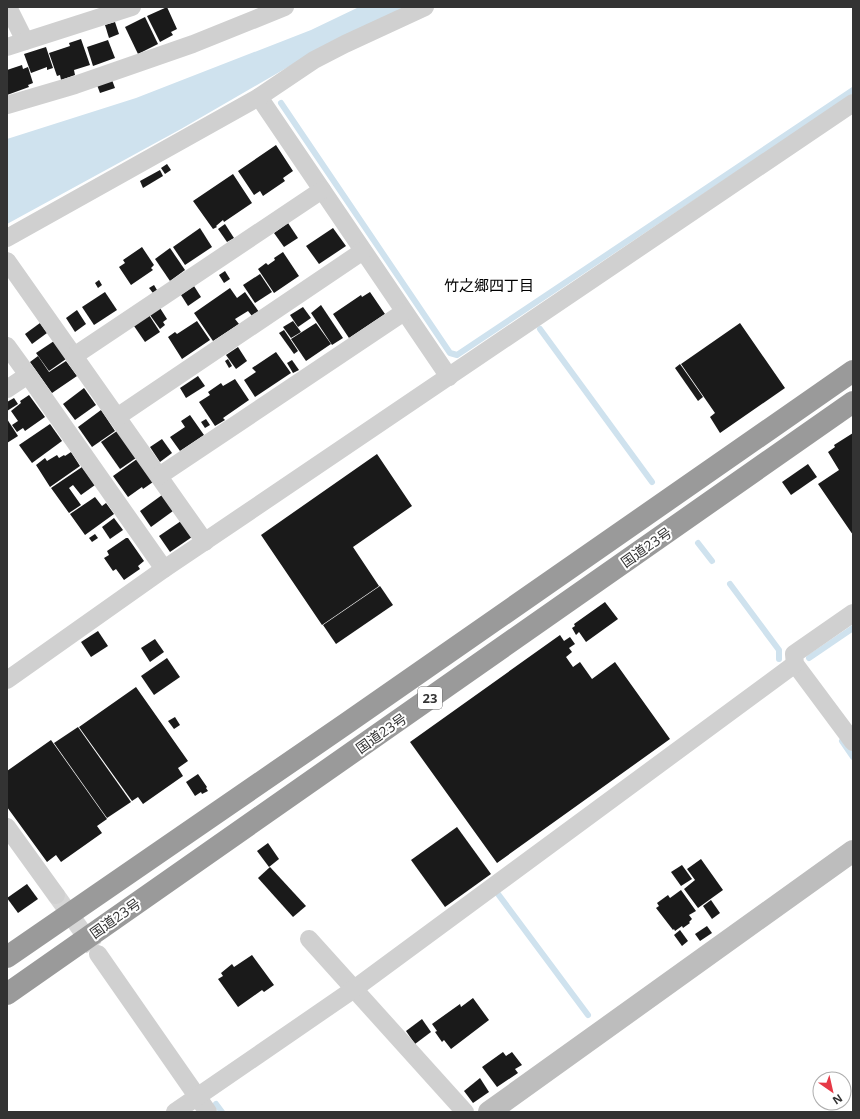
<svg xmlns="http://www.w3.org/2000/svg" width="860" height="1119" font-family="'Open Sans','Noto Sans JP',sans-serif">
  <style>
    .water { fill: #cfe2ee }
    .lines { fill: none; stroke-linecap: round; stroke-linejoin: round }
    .stream { stroke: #cfe2ee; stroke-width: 6 }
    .building { fill: #1a1a1a }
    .street-tunnel { stroke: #d6d6d6; stroke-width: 18; stroke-dasharray: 18 9; stroke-linecap: butt }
    .street { stroke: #d0d0d0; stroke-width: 18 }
    .secondary { stroke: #bdbdbd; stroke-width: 22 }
    .highway { stroke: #9a9a9a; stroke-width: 22 }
    .labels { text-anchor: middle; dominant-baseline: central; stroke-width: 4; stroke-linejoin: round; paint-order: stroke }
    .shield { fill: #fff; stroke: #707070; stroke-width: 1 }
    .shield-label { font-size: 13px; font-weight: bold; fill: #333 }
    .street-label { font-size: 14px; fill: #333; stroke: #fff }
    .neighbourhood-label { font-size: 15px; fill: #000; stroke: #fff }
  </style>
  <rect width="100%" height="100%" fill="#fff"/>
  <polygon class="water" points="359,7 406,7 326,45 181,129 7,224 7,139 136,98 311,30"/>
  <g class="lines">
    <g class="stream">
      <polyline points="281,103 450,353 457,355 853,90"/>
      <polyline points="540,329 652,482"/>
      <polyline points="698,543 712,561"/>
      <polyline points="730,584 779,650 779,659"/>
      <polyline points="809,658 853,628"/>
      <polyline points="842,741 853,757"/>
      <polyline points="498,894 588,1015"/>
      <polyline points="216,1104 222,1112"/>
    </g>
  </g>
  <g class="building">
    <polygon points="167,7 177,29 171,32 173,35 160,42 147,16"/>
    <polygon points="145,17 158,44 138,54 125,27"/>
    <polygon points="115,22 119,34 109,38 105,25"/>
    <polygon points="81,39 90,65 74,70 75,75 61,80 60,75 57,76 49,53 70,46 69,43"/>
    <polygon points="108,40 115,58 93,66 87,47"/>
    <polygon points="46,47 53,68 47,70 47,67 31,73 24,54"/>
    <polygon points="22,65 23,69 28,67 33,83 28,85 29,87 7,95 7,70"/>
    <polygon points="112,80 115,88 100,93 97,85"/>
    <polygon points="276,145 293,171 283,178 285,181 263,196 260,191 254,195 238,171"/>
    <polygon points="167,164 171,170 165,174 161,168"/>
    <polygon points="160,170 163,176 143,188 140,181"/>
    <polygon points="233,174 252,203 224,222 223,220 216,226 217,227 213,229 193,201"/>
    <polygon points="288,223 298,238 284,247 274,233"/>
    <polygon points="225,224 234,238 227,242 218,229"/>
    <polygon points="200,228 212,247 185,265 173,247"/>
    <polygon points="333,228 346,246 319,264 306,246"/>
    <polygon points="142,247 154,265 151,268 153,270 131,285 119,267 125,263 123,260"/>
    <polygon points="170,248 185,270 170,281 155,259"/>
    <polygon points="283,252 299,276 274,293 258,269 266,263 268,265 275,260 274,258"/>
    <polygon points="225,271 230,279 224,283 219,275"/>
    <polygon points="260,274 272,292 255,303 243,285"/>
    <polygon points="99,280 102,285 98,288 95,283"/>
    <polygon points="154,285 157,290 153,293 149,288"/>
    <polygon points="194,286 201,297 188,306 181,295"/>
    <polygon points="230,288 237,298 245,292 259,312 252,316 248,311 235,319 239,324 213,341 194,313"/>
    <polygon points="105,292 117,310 94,325 82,307"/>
    <polygon points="370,292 385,314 349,338 333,314 361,295 362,297"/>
    <polygon points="321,305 343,338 332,345 311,313"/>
    <polygon points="303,307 311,318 298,327 290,315"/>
    <polygon points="160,308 167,319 163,322 165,325 160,329 150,315"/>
    <polygon points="77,310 86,324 75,332 66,318"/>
    <polygon points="149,315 160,332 145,342 134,326"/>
    <polygon points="197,321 210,340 182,359 168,337 175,332 177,334"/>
    <polygon points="293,321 301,332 291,338 283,327"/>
    <polygon points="40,323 47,333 32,344 25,334"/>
    <polygon points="316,323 331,344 306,361 291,339"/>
    <polygon points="740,323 785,388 720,433 710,417 715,413 681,364"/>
    <polygon points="284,330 298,351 294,354 279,333"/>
    <polygon points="54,341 66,359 49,371 36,353"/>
    <polygon points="238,347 247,361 236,369 226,355"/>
    <polygon points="276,352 291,373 255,397 244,380 256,372 252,368"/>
    <polygon points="38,356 49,372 66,361 77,376 52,393 30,362"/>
    <polygon points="228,359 232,366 229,368 225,361"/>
    <polygon points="292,360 299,370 293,373 287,363"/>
    <polygon points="680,364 703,397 698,401 675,368"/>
    <polygon points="198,376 205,386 186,398 180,388"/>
    <polygon points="235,379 249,400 223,418 225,420 215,426 199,402 210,395 208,392 221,383 223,386"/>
    <polygon points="84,388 96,405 75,420 63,404"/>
    <polygon points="29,395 45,417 25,431 23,428 17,432 12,425 18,421 11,411 21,403 20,401"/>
    <polygon points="14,398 18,404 7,411 7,402"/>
    <polygon points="101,410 115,431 92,447 78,427"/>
    <polygon points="190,415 204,435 180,451 170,437 185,427 181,421"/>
    <polygon points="7,419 18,436 7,443"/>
    <polygon points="206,419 210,425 205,428 201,422"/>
    <polygon points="50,424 62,441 32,463 19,445"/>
    <polygon points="117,431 136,458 120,469 101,442"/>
    <polygon points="853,433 853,535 818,484 839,470 828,452 835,447 834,445"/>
    <polygon points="162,439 172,453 160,462 150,447"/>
    <polygon points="71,452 80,466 50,487 36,465 45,458 47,461 57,455 59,458 64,455 65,456"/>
    <polygon points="377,454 412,506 353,547 379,586 322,625 261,535"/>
    <polygon points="137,459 153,482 143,489 142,487 128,497 113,476"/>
    <polygon points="808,464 817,477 791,495 782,482"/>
    <polygon points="82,467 95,485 81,495 73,485 69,488 81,505 69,513 51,488"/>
    <polygon points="162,495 173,511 151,527 140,511"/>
    <polygon points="95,497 102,506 106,503 114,514 85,535 70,514"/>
    <polygon points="114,518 123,530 110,539 102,527"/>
    <polygon points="181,521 192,537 170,552 159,536"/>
    <polygon points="95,534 98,538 92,542 89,538"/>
    <polygon points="126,538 128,538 144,561 138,566 140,569 124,580 116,569 113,571 104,558 109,555 107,551"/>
    <polygon points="380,586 393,605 336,644 323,625"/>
    <polygon points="605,602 618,619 586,642 579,632 576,635 572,628 575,626 574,624"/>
    <polygon points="98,631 108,646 91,657 81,642"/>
    <polygon points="560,635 564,641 570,637 575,644 569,648 572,652 566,657 573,667 580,662 592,679 615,662 670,739 497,863 410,742"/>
    <polygon points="155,639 164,652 150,662 141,648"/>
    <polygon points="167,658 180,677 154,695 141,676"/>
    <polygon points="136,687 188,761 178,768 183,776 143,804 138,797 132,801 79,727"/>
    <polygon points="175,717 180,725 174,729 168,721"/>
    <polygon points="78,727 131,802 107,818 54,743"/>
    <polygon points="51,740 107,819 97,826 102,833 61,862 56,855 47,862 7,807 7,771"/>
    <polygon points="198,774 207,787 206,788 208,791 202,794 201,792 195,796 186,782"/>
    <polygon points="457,827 491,874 445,907 411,860"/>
    <polygon points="268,843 279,859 269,867 257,851"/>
    <polygon points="701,859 723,890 698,908 684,889 695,880 687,869"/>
    <polygon points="682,865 692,879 681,886 671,872"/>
    <polygon points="270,867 306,906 293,917 258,878"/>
    <polygon points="27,884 38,899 18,913 7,898"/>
    <polygon points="681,890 696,911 689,915 692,919 689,922 690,923 683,928 682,926 675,931 674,929 673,930 656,908 659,906 657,903 668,895 670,898"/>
    <polygon points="711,900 720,913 712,919 703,906"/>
    <polygon points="707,926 712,933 700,941 695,934"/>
    <polygon points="680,930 688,941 682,946 674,935"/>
    <polygon points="252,955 274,985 264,992 262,990 238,1007 218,979 223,976 221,973 232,964 234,967"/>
    <polygon points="473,998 489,1020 451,1049 444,1040 442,1042 435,1032 437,1031 432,1024 460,1004 461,1007"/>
    <polygon points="422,1019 431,1032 415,1044 406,1031"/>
    <polygon points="503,1052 506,1056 512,1052 522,1065 515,1069 518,1073 497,1087 482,1067"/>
    <polygon points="480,1078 489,1092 473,1103 464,1091"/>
  </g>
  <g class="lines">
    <polyline class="street-tunnel" points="56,895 94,948"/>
    <g class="street">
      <polyline points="8,7 25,41"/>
      <polyline points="7,47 132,7"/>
      <polyline points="259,97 449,377"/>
      <polyline points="7,105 75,85 193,44 285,7"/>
      <polyline points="7,238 259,97 314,60 345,44 425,7"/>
      <polyline points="7,261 205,542"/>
      <polyline points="7,346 28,375"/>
      <polyline points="74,356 322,190"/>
      <polyline points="7,389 28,375 164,569"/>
      <polyline points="117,417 363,251"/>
      <polyline points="159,476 404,312"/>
      <polyline points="853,613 794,654 795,664 853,742"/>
      <polyline points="7,680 164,569 853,103"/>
      <polyline points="7,827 56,895"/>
      <polyline points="309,939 465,1112"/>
      <polyline points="98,954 208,1112"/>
      <polyline points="175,1112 354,989 795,664"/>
    </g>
    <polyline class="secondary" points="489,1112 853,851"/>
    <g class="highway">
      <polyline points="7,957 347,723 853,371"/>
      <polyline points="7,994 853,402"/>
    </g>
  </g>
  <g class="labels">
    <rect class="shield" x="418" y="687" width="24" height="22" rx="3"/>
    <g class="shield-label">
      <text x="430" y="698">23</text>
    </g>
    <g class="street-label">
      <text transform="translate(646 547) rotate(-35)">国道23号</text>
      <text transform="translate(381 733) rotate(-35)">国道23号</text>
      <text transform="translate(115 918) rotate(-35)">国道23号</text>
    </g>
    <g class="neighbourhood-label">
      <text x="489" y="285">竹之郷四丁目</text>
    </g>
  </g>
  <rect width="860" height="1119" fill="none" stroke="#333333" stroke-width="16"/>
  <g transform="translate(832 1091) rotate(146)"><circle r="19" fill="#ffffff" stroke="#adadad"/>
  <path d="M0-3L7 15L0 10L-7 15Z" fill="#e63946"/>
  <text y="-6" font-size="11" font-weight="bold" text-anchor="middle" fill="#333333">N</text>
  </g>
</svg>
